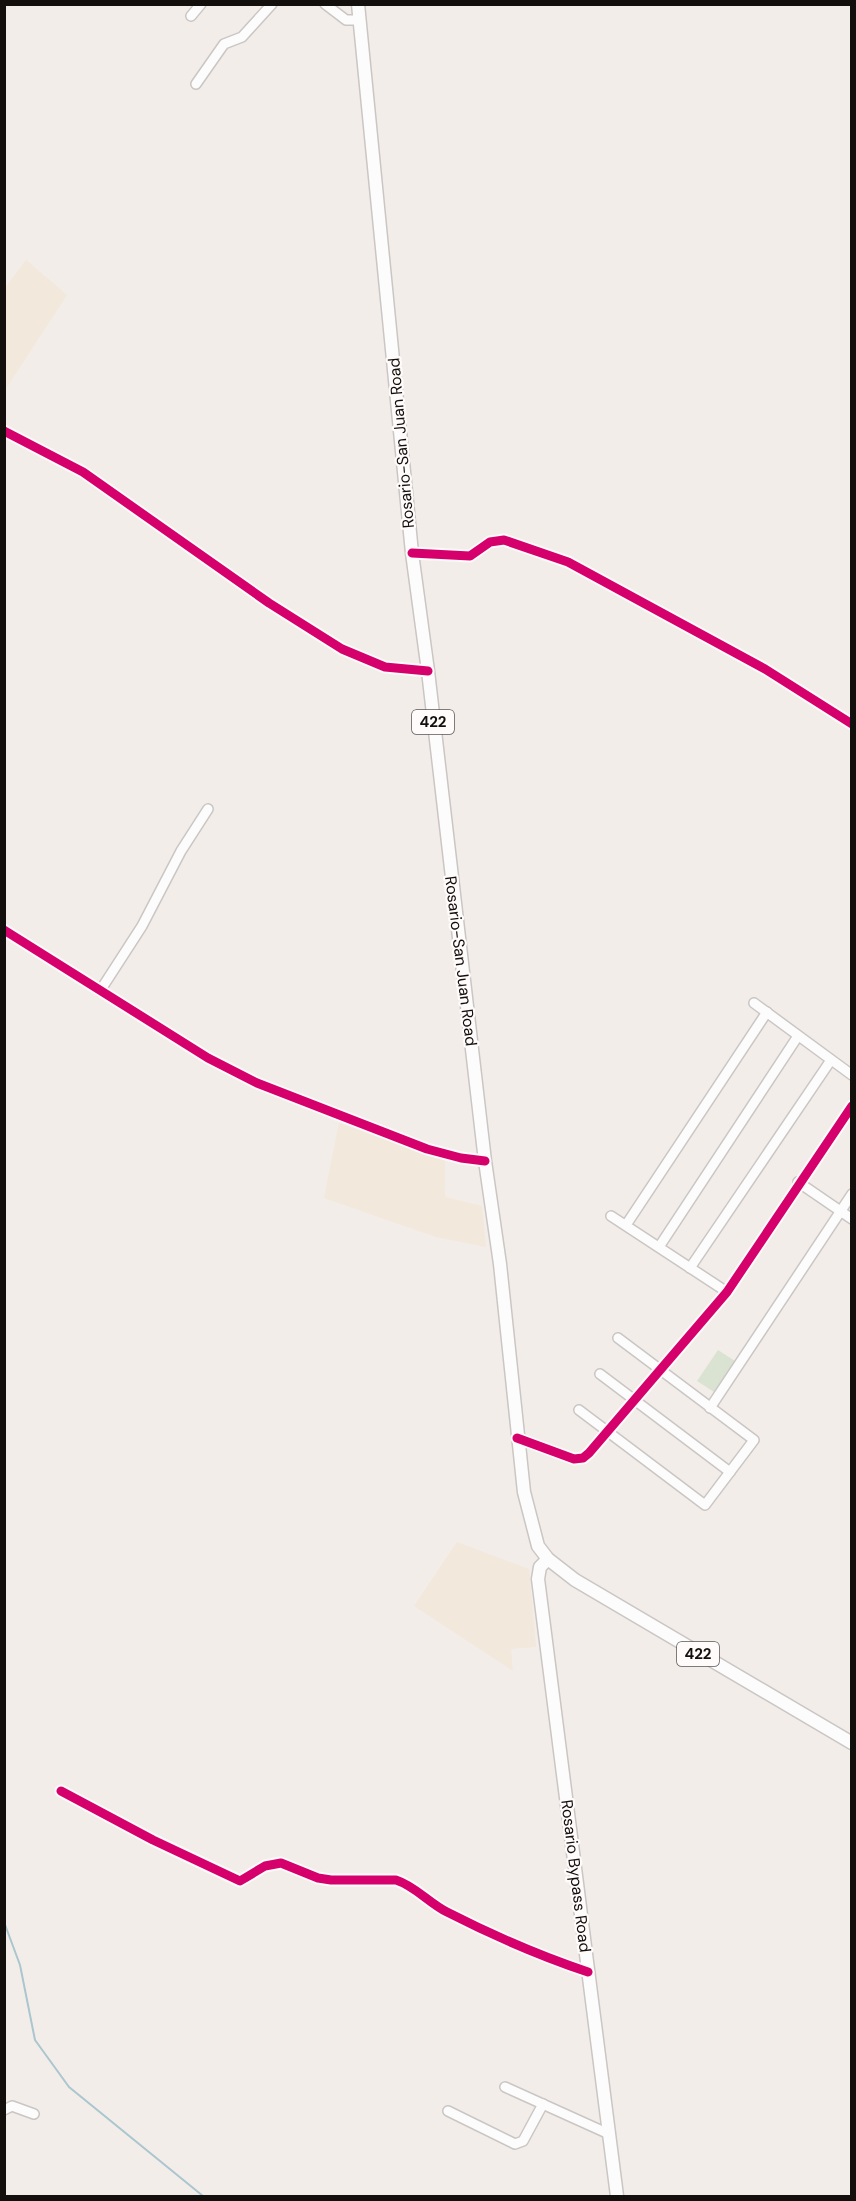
<svg xmlns="http://www.w3.org/2000/svg" width="856" height="2201" font-family="'DM Sans',sans-serif">
  <style>
    .industrial { fill: #f2e8db }
    .green { fill: #dae3d2 }
    .lines { fill: none; stroke-linecap: round; stroke-linejoin: round }
    .stream { stroke: #aac6cf; stroke-width: 2 }
    .minor-casing { stroke: #cac6c4; stroke-width: 12 }
    .major-casing { stroke: #cac6c4; stroke-width: 15 }
    .minor { stroke: #fdfcfc; stroke-width: 9 }
    .major { stroke: #fdfcfc; stroke-width: 12 }
    .cycleway-casing { stroke: #fefbfa; stroke-width: 13 }
    .cycleway { stroke: #d6006c; stroke-width: 9 }
    .labels { text-anchor: middle; dominant-baseline: central; stroke-width: 4.5; stroke-linejoin: round; paint-order: stroke }
    .shield { fill: #fefbfa; stroke: #5a5654; stroke-width: 1.5 }
    .shield-label { font-size: 15px; font-weight: bold; fill: #130f0d }
    .street-label { font-size: 16px; fill: #130f0d; stroke: #fefbfa }
  </style>
  <rect width="100%" height="100%" fill="#f3edea"/>
  <g class="industrial">
    <polygon points="26,260 67,295 5,390 5,288"/>
    <polygon points="339,1123 445,1160 445,1197 482,1206 486,1247 436,1237 324,1198"/>
    <polygon points="457,1542 529,1569 536,1647 511,1649 513,1671 414,1606"/>
  </g>
  <polygon class="green" points="718,1350 735,1361 714,1392 697,1381"/>
  <g class="lines">
    <polyline class="stream" points="4,1922 20,1965 35,2040 69,2087 203,2196"/>
    <defs>
      <g id="minor">
        <polyline points="325,4 346,20 360,20"/>
        <polyline points="191,16 201,4"/>
        <polyline points="196,84 224,44 242,37 272,4"/>
        <polyline points="4,431 83,472 269,603 342,649 385,667 428,671"/>
        <polyline points="412,553 470,556 490,542 504,540 568,562 765,669 852,724"/>
        <polyline points="4,930 208,1058 257,1083 427,1149 461,1158 485,1161"/>
        <polyline points="100,991 142,926 181,851 208,809"/>
        <polyline points="754,1003 852,1075"/>
        <polyline points="798,1182 852,1219"/>
        <polyline points="611,1216 727,1292"/>
        <polyline points="626,1225 767,1012"/>
        <polyline points="659,1247 798,1036"/>
        <polyline points="690,1268 831,1060"/>
        <polyline points="600,1374 730,1472"/>
        <polyline points="710,1408 852,1194"/>
        <polyline points="579,1410 705,1505 754,1440 618,1338"/>
        <polyline points="517,1438 574,1459 583,1458 589,1453 727,1292 852,1106"/>
        <path d="M61,1791L153,1840L240,1881L265,1866L281,1863L318,1878L331,1880H396C415,1886 429,1903 447,1912C492,1935 540,1956 588,1972"/>
        <polyline points="505,2087 609,2134"/>
        <polyline points="4,2110 12,2106 34,2114"/>
        <polyline points="448,2111 515,2144 523,2141 543,2104"/>
      </g>
      <g id="major">
        <polyline points="358,4 412,553 428,671 485,1161 500,1264 524,1492 538,1546 548,1559 575,1580 852,1743"/>
        <polyline points="548,1559 540,1567 538,1579 617,2196"/>
      </g>
    </defs>
    <use href="#minor" class="minor-casing"/>
    <use href="#major" class="major-casing"/>
    <use href="#minor" class="minor"/>
    <use href="#major" class="major"/>
    <defs>
      <g id="cycleway">
        <polyline points="4,431 83,472 269,603 342,649 385,667 428,671"/>
        <polyline points="412,553 470,556 490,542 504,540 568,562 765,669 852,724"/>
        <polyline points="4,930 208,1058 257,1083 427,1149 461,1158 485,1161"/>
        <polyline points="517,1438 574,1459 583,1458 589,1453 727,1292 852,1106"/>
        <path d="M61,1791L153,1840L240,1881L265,1866L281,1863L318,1878L331,1880H396C415,1886 429,1903 447,1912C492,1935 540,1956 588,1972"/>
      </g>
    </defs>
    <use href="#cycleway" class="cycleway-casing"/>
    <use href="#cycleway" class="cycleway"/>
  </g>
  <g class="labels">
    <g class="shield">
      <rect x="412" y="710" width="42" height="24" rx="4.5"/>
      <rect x="677" y="1642" width="42" height="24" rx="4.5"/>
    </g>
    <g class="shield-label">
      <text x="433" y="722">422</text>
      <text x="698" y="1654">422</text>
    </g>
    <g class="street-label">
      <text transform="translate(401 443) rotate(-95)">Rosario-San Juan Road</text>
      <text transform="translate(461 961) rotate(83)">Rosario-San Juan Road</text>
      <text transform="translate(576 1876) rotate(83)">Rosario Bypass Road</text>
    </g>
  </g>
  <rect width="856" height="2201" fill="none" stroke="#130f0d" stroke-width="12"/>
</svg>
